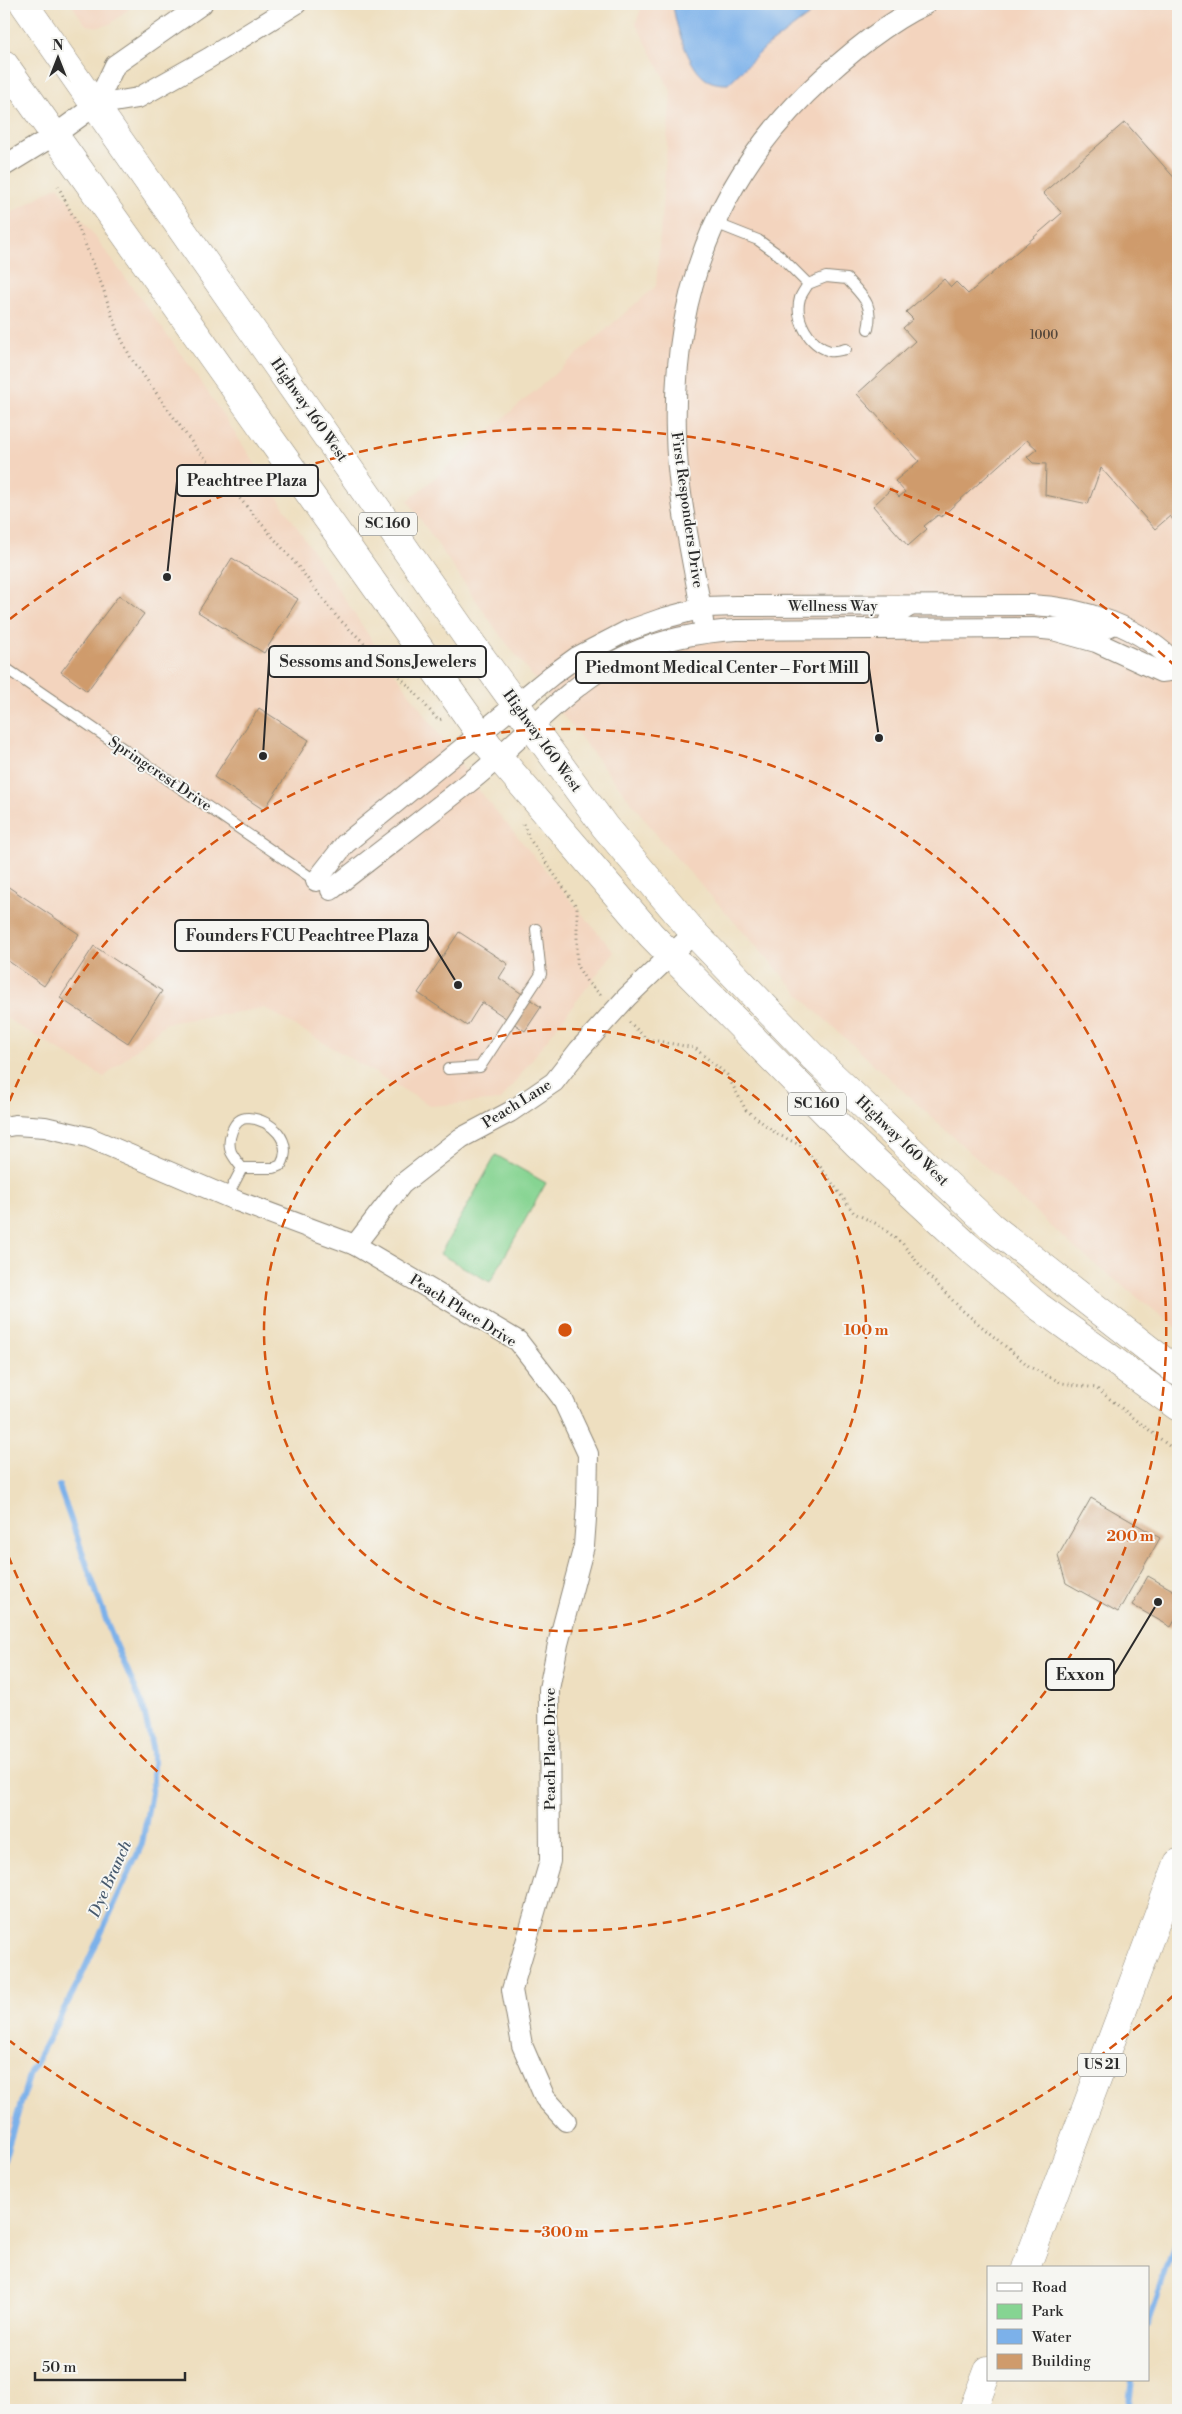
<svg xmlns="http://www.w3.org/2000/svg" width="1182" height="2414" font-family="'Libre Bodoni',serif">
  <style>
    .built { fill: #f3d4be }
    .green { fill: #86d492; stroke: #58805e }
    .water { fill: #7cb1ea; stroke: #546e8a }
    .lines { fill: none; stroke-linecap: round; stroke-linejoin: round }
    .stream { stroke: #7cb1ea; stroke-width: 6 }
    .building { fill: #cf9b6c }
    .lane-casing { stroke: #8c8576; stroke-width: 12 }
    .street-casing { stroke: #8c8576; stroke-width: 22 }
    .primary-casing { stroke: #8c8576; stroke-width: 29 }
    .path { stroke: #8c8576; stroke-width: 3; stroke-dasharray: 1 4; stroke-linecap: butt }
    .lane { stroke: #fff; stroke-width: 10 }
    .street { stroke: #fff; stroke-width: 20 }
    .primary { stroke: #fff; stroke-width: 28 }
    .ring { fill: none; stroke: #d5540f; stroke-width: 2.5; stroke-dasharray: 9 6 }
    .labels { text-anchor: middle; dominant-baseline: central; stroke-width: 4; stroke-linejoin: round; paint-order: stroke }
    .number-label { font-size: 12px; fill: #54473b }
    .shield { fill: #f6f6f2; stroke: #686867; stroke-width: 1 }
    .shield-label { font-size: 14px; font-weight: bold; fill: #2b2b2b }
    .street-label { font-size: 15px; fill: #2b2b2b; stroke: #f6f6f2 }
    .water-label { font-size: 16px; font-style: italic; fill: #475a6e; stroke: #f6f6f2 }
    .centre { fill: #d5540f; stroke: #f6f6f2; stroke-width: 2.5 }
    .ring-label { font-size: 15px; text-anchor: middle; font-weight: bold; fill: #d5540f; stroke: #f6f6f2; stroke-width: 4; stroke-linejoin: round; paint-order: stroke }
    .leader { fill: none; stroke: #2b2b2b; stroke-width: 2 }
    .callout-dot { fill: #2b2b2b; stroke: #f6f6f2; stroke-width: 2 }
    .callout { fill: #f6f6f2; stroke: #2b2b2b; stroke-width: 2 }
    .callout-label { font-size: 16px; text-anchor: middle; font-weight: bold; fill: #2b2b2b }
  </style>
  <rect width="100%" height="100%" fill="#f6f6f2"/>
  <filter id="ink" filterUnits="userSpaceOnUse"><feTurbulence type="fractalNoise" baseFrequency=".02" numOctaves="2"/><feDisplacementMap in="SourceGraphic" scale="10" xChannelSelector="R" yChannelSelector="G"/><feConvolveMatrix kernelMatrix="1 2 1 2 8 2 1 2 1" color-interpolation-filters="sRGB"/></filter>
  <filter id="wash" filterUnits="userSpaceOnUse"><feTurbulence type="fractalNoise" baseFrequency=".0096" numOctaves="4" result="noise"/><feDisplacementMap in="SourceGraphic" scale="20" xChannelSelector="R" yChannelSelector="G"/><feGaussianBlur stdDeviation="1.12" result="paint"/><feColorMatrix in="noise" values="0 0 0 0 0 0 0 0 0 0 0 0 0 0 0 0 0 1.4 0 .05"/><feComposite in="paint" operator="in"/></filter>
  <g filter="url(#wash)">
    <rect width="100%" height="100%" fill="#eedfc0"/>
    <g class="built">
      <polygon points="71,4 135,4 110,24 99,27 86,25"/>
      <polygon points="642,4 1178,4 1178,1329 1078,1251 810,1006 664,844 497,631 408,501 656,286 671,91 636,24"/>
      <polygon points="58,186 195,373 377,648 481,793 614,952 501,1100 431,1106 265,1008 166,1023 104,1077 4,1017 4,217"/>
      <polygon points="4,2114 15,2118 4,2160"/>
    </g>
    <polygon class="green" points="496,1155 546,1183 490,1282 440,1254"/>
    <path class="water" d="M673,4H824L766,47L728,84C719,84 709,83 702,76C687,62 675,24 673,4Z"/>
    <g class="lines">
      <g class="stream">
        <polyline points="4,2160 30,2073 79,1981 142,1844 153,1781 153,1752 143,1706 110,1631 59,1486"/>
        <polyline points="1148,2326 1178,2234"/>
        <polyline points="1127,2410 1131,2380"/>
      </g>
    </g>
    <g id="blocks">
      <g class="building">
        <polygon points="1125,122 1178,182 1178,524 1177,525 1170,516 1155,529 1101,468 1088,504 1045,495 1046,464 1033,463 1027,457 1037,449 1027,440 941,517 938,515 924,526 927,529 908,546 873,506 891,489 899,497 905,492 895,481 919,461 857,394 915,341 903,328 913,319 906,312 944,279 951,287 956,282 968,294 1062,213 1043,193"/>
        <polygon points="232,558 298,599 264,653 198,612"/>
        <polygon points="119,595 144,614 87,691 61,672"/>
        <polygon points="259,708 309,740 264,810 214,777"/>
        <polygon points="4,884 79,934 44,986 4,958"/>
        <polygon points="459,932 508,964 499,978 541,1007 525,1031 482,1002 467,1026 418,993"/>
        <polygon points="94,946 162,991 128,1043 60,998"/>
        <polygon points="1091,1498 1160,1538 1118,1612 1066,1583 1058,1556"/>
        <polygon points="1148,1576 1178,1593 1178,1615 1171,1627 1132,1605"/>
      </g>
    </g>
  </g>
  <g filter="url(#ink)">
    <use href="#blocks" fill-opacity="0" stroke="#8c8576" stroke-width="1"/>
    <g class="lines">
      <defs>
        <g id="lane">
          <path d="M715,223L758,240L779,255L808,284C806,288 802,293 800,298C794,319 809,345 830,351C835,352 841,350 846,349"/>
          <path d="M808,284L826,277L847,279C863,297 874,304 868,329"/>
          <polyline points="884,619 900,618 916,608"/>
          <polyline points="1048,623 1064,622 1107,633 1120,627"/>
          <polyline points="4,667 319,883"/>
          <polyline points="448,1069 480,1067 541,974 536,929"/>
          <path d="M227,1197L242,1168H274L281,1165C294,1142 272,1119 248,1118C232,1118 227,1141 231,1152C234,1158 238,1163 242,1168"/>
        </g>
        <g id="street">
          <polyline points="96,105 115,65 202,4"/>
          <polyline points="4,166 53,136 96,105 138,98 209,58 296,4"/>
          <path d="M703,621C693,559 677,496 676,433C672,303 712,187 806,94C840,61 883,24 926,4"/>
          <path d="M316,881L345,844L552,675L577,657L627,631L661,619L706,607L736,606L1031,605C1083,607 1143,627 1178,666"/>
          <path d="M331,890C379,852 429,815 477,776C524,737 575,678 630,654C665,638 699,632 737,630L1033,628L1053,630L1096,642L1161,672L1178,670"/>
          <polyline points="4,1127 15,1125 45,1127 88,1137 237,1201 355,1245 518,1341 562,1398 588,1454 587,1505 584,1546 558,1644 549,1689 550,1861 512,1990 522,2045 545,2098 566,2121"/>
          <polyline points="355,1245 402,1184 461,1138 510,1112 554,1082 579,1050 627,997 694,933"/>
        </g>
        <g id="primary">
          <polyline points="24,4 471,643 605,827 694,933 813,1057 991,1226 1178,1372"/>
          <polyline points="4,64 489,746 651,935 857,1144 966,1245 1038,1306 1178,1407"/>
          <polyline points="1026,2268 1178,1863"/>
          <polyline points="973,2410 988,2370"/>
        </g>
      </defs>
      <use href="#lane" class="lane-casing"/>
      <use href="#street" class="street-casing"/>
      <use href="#primary" class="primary-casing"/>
      <g class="path">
        <polyline points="58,186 77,224 103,288 116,328 131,358 193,444 296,564 337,617 409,686 438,720 442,719"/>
        <polyline points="523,824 531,841 577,907 577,966 587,982 603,997"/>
        <polyline points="629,1022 647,1039 695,1048 727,1075 746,1110 777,1134 800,1145 816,1161 854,1213 877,1224 902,1243 927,1274 962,1310 1030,1367 1062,1383 1096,1388 1178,1453"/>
      </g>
      <use href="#lane" class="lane"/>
      <use href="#street" class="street"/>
      <use href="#primary" class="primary"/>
    </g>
  </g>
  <g class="ring">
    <circle cx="565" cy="1330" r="301"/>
    <path d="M4 1115A601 601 0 1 1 4 1545"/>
    <path d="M1174 1995A902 902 0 0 1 10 2041M10 619A902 902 0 0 1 1174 665"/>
  </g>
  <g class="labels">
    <g class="number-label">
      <text x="1044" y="335">1000</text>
    </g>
    <g class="shield">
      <rect x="359" y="512.5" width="58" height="23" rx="4"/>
      <rect x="788" y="1092.5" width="58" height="23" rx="4"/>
      <rect x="1078" y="2053.5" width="48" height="23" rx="4"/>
    </g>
    <g class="shield-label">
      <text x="388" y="524">SC 160</text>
      <text x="817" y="1104">SC 160</text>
      <text x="1102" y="2065">US 21</text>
    </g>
    <g class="street-label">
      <text transform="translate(309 410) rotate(55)">Highway 160 West</text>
      <text transform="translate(687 510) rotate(82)">First Responders Drive</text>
      <text x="833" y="606">Wellness Way</text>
      <text transform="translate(542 741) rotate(54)">Highway 160 West</text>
      <text transform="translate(160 774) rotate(34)">Springcrest Drive</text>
      <text transform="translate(517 1104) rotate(-32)">Peach Lane</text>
      <text transform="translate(902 1141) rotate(44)">Highway 160 West</text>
      <text transform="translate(463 1311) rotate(32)">Peach Place Drive</text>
      <text transform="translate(550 1749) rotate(-90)">Peach Place Drive</text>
    </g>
    <g class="water-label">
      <text transform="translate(110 1879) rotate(-66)">Dye Branch</text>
    </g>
  </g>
  <circle cx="565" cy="1330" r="8" class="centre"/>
  <g class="ring-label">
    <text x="866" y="1335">100 m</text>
    <text x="1130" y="1541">200 m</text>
    <text x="565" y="2237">300 m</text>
  </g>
  <path class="leader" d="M167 577L177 481M263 756L269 661M879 738L869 668M458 985L428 936M1158 1602L1114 1675"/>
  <g class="callout-dot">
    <circle cx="167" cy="577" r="5"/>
    <circle cx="263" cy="756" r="5"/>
    <circle cx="879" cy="738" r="5"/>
    <circle cx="458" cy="985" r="5"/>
    <circle cx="1158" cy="1602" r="5"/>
  </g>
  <g class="callout">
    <rect x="177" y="465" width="141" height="31" rx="5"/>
    <rect x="269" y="646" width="217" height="31" rx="5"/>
    <rect x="576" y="652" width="293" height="31" rx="5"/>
    <rect x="175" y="920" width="253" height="31" rx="5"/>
    <rect x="1046" y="1659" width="68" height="31" rx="5"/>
  </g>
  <g class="callout-label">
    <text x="247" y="486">Peachtree Plaza</text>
    <text x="378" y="667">Sessoms and Sons Jewelers</text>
    <text x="722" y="673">Piedmont Medical Center – Fort Mill</text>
    <text x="302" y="941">Founders FCU Peachtree Plaza</text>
    <text x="1080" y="1680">Exxon</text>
  </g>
  <rect width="1182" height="2414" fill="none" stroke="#f6f6f2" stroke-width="20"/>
  <rect x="987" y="2266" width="162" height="115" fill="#f6f6f2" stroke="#a5a5a2"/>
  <rect x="997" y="2283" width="25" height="8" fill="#ffffff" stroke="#a5a5a2"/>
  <text x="1032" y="2292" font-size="15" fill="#2b2b2b">Road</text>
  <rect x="997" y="2304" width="25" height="15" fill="#86d492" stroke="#a5a5a2"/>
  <text x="1032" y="2316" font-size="15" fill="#2b2b2b">Park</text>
  <rect x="997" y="2329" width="25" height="15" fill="#7cb1ea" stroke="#a5a5a2"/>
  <text x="1032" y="2342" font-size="15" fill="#2b2b2b">Water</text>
  <rect x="997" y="2354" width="25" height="15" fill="#cf9b6c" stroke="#a5a5a2"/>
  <text x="1032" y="2366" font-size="15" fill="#2b2b2b">Building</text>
  <g transform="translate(58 58)" stroke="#f6f6f2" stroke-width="4" paint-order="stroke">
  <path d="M0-4L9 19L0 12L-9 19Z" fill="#2b2b2b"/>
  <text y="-8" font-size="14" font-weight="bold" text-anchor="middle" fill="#2b2b2b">N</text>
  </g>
  <path d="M35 2372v8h150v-8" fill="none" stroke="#2b2b2b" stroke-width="2.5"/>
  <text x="42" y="2372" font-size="15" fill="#2b2b2b" stroke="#f6f6f2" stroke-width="4" paint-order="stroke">50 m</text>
</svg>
